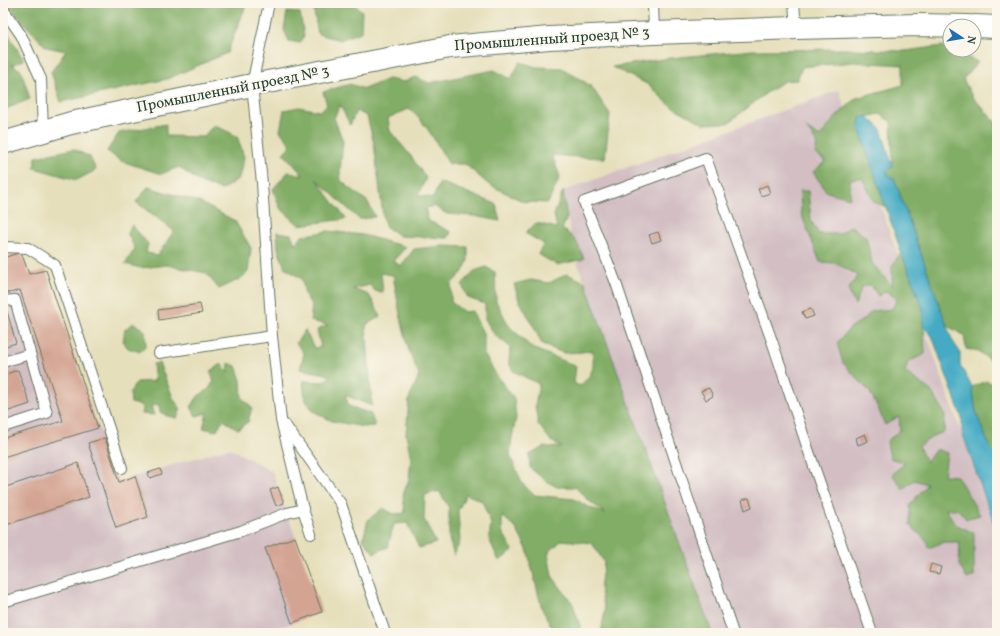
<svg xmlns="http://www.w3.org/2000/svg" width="1000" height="636" font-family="Vollkorn,serif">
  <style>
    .industrial { fill: #d2bec3 }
    .forest { fill: #82ad66; stroke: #50754d }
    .water { fill: #44abc4; stroke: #32747c }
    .building { fill: #d4a493 }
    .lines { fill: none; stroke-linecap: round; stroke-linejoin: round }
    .lane-casing { stroke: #657663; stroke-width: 12 }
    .secondary-casing { stroke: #657663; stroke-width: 24 }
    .lane { stroke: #fff; stroke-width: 10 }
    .secondary { stroke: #fff; stroke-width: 22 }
    .labels { text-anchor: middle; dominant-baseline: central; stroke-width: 4; stroke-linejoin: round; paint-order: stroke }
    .street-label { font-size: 15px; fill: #1f3d34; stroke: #fbf7ec }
  </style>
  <rect width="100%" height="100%" fill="#fbf7ec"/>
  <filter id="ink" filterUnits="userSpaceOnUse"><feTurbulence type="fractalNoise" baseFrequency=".025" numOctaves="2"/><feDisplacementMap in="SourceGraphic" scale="8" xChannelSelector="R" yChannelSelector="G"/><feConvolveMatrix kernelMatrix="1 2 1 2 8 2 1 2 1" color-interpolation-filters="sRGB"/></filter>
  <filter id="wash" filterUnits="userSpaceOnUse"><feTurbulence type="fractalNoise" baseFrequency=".012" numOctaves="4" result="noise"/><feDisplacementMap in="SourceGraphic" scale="16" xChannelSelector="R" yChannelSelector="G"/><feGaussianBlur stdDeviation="0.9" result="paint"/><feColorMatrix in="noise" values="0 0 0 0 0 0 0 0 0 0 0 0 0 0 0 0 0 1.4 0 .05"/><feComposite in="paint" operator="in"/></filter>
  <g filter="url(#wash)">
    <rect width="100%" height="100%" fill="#e6dfbb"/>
    <g class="industrial">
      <polygon points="839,90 997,532 997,633 712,633 573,250 563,191"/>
      <polygon points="21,252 29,274 46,270 98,428 105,438 119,481 229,448 272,471 322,612 265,633 3,633 3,257 6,257"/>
    </g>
    <g class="forest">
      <polygon points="5,3 247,3 227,53 167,79 61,102 51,72 66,51 46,47"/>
      <polygon points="320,3 353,3 362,11 361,32 340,40 318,34 314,12"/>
      <polygon points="287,12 300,13 304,36 300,43 289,41 284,30"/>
      <polygon points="3,21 12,41 24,60 12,65 21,70 30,99 3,110"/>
      <polygon points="942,46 978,62 963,79 972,96 997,124 997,366 978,351 966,349 964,335 947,326 894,178 889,177 887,170 893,167 891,122 880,114 860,118 859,128 886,207 874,202 862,178 850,179 850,198 827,192 813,172 826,161 815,154 817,143 806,128 820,137 834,119 856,98 903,85 903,65 854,62 802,67 797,80 784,81 765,94 728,123 704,124 671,106 647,84 612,67 670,58 753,50 851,49 905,51"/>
      <path d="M520,62L536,67L562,68L591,86L610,114L605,158L579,157L552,155L560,177L548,203L524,202L488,184L465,164H449C437,145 427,123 409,109L388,118L390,131L410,155L426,178L418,195L433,198L440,182L496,204L500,221L474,216L447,214L434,206L426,208L427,220L451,232L448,238L400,236L385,226L383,216L374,144L367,116L356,111L350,125L340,105L334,118L343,141L340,171L341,181L368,202L375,217L359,219L316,179L346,219L299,225L280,208L273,189L288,172L303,175L283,153L291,145L280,131L284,110L299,107L320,111L327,105L323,92L350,84L364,89L388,79L404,82L415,77L429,83L494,70L511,79Z"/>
      <polygon points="166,124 166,136 203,137 214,125 237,136 244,157 239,178 222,190 198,181 179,167 161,174 121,161 107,151 119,133"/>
      <polygon points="73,149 90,157 96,170 77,180 34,168 36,157"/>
      <polygon points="148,187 199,202 235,221 251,248 248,272 240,279 219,289 206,273 166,265 141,268 125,264 135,249 127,232 132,225 148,244 146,252 157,256 174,231 136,202"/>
      <path d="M563,191L567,218L562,229C576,238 578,244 584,259L557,265L538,254L544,244L525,233L536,223L557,228L554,215Z"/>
      <polygon points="800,191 808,191 811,221 819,234 840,234 851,226 866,237 872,263 892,286 892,266 901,252 923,309 925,354 908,362 905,372 931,391 945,414 944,432 935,435 919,446 926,463 936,449 947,453 944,475 957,476 980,515 966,519 958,509 946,509 955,524 974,533 974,576 967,579 959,565 960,542 944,542 928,548 927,541 910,525 910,505 927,484 914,480 903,489 892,474 905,463 890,458 887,441 900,430 899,416 885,425 878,408 869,391 843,363 837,343 850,328 864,319 872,311 892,309 897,299 886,291 878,296 871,285 862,287 855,305 848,290 858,275 835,263 820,262 801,213"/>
      <path d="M328,231L363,235L406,247L393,261L401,266L414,249L444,246L468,247V261L462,273L451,284V302L464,312L472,311L484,335V354L497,376L514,398L516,418L512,437L510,455L522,483L534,495L574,499L589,507L606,514L589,501L575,487H557L546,481L530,468L529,455L544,447H562L551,441L538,424L535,406L539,384L513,371L509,363L510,347L494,334L485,319V304L468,298L462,285L474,271L486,267L495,272L496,301L509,326L532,348L576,366L574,383L580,386C593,373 595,369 592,350L582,352L563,353L542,344L533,325L519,300L514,284L531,280L549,283L567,274L585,282L712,633H601L605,610L600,588L604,562L592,543L562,540L548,553L552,576L573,604L582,633H555L542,609L527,549L515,527L502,516V531L513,551L499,561L489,539L491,524L482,501L466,494L458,511L460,541L454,556L449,539V508L439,491L425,495L424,519L436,543L419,548L407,523L394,524L388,547L374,553L363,539L368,520L383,508L394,514L405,513L403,495L409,479L411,459L406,434L409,399L419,375L408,348L400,314L393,275L381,273L383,292L375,291L370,285L353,289L369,295L381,316L366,325L372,406L345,395L349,406L371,414L375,426L363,427L332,421L313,411L305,399L303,381L323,382L331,376L322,373L300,369L304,354L296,343L305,330L314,348L321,347L317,330L328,325L310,321L312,306L305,295L302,279L285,268L278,249L277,232L291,234L295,244L302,236Z"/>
      <polygon points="134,323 145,331 146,345 140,352 128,348 123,342 125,329"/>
      <polygon points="159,363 174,400 181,409 177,418 167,416 160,412 159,405 151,406 154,415 141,414 142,406 131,403 130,392 137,382 155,381 153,364"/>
      <polygon points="229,363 236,366 241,380 242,398 252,407 248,422 238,429 223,420 216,431 203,428 207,413 196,416 191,407 198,396 208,390 214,381 210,371 222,364 228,373"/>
      <polygon points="987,381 997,386 997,460 988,443 976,412 972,387"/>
    </g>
    <polygon class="water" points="867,116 881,129 893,167 887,170 889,176 894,178 952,340 960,352 960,365 972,387 976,412 988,443 997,460 997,532 962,432 962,418 932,336 923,326 923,309 901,252 859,128 860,118"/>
    <g id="blocks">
      <g class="building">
        <polygon points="767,185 770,193 761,196 758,189"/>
        <polygon points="658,232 661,240 652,243 649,235"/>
        <polygon points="21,252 29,274 46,270 98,428 3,457 3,438 63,421 20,290 10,293 3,292 3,257 6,257"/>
        <polygon points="200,304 202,313 159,320 158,310"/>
        <polygon points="6,308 16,343 3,347 3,309"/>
        <polygon points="811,309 814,316 805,319 802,312"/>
        <polygon points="18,370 30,404 3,413 3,375"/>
        <polygon points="709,388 713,396 706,400 701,391"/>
        <polygon points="865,434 868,441 858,445 856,438"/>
        <polygon points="105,438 119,482 135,476 148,517 116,528 88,443"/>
        <polygon points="78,463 89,497 3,526 3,488"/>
        <polygon points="160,469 162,474 150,478 148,473"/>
        <polygon points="278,487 284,503 276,506 270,490"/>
        <polygon points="749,498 752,507 745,510 742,500"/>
        <polygon points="295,537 322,612 292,623 265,548"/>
        <polygon points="931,564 941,567 939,574 929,572"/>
      </g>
    </g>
  </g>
  <g filter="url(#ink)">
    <use href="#blocks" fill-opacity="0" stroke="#657663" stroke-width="1"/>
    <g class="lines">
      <defs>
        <g id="lane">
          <polyline points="269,3 252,85 262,183 272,336 281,420 303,509 311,534"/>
          <polyline points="653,3 654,33"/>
          <polyline points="794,3 796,28"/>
          <polyline points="3,9 21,35 41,79 43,131"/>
          <polyline points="3,247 28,248 55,265 122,468"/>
          <polyline points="3,301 15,300 47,413 3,427"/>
          <polyline points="159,353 272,336"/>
          <polyline points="3,362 30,354"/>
          <polyline points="285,425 341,504 385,633"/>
          <polyline points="3,602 241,531 287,513 303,509"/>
          <polyline points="733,633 616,283 584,202 706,158 729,221 773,344 808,449 872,633"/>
        </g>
        <g id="secondary">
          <polyline points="974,26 997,27"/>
          <polyline points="3,143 71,123 252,85 450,47 549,38 654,33 796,28 918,25 968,26"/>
        </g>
      </defs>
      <use href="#lane" class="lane-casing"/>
      <use href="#secondary" class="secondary-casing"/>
      <use href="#lane" class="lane"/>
      <use href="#secondary" class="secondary"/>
    </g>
  </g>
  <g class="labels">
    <g class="street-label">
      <text transform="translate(552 40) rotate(-4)">Промышленный проезд № 3</text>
      <text transform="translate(233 90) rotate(-11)">Промышленный проезд № 3</text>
    </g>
  </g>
  <rect width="1000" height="636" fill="none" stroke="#fbf7ec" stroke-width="16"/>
  <g transform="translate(962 38) rotate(102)"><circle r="19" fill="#fbf7ec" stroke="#a3ada2"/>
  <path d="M0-3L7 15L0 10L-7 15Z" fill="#1f6fb2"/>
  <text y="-6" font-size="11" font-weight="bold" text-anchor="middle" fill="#1f3d34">N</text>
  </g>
</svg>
